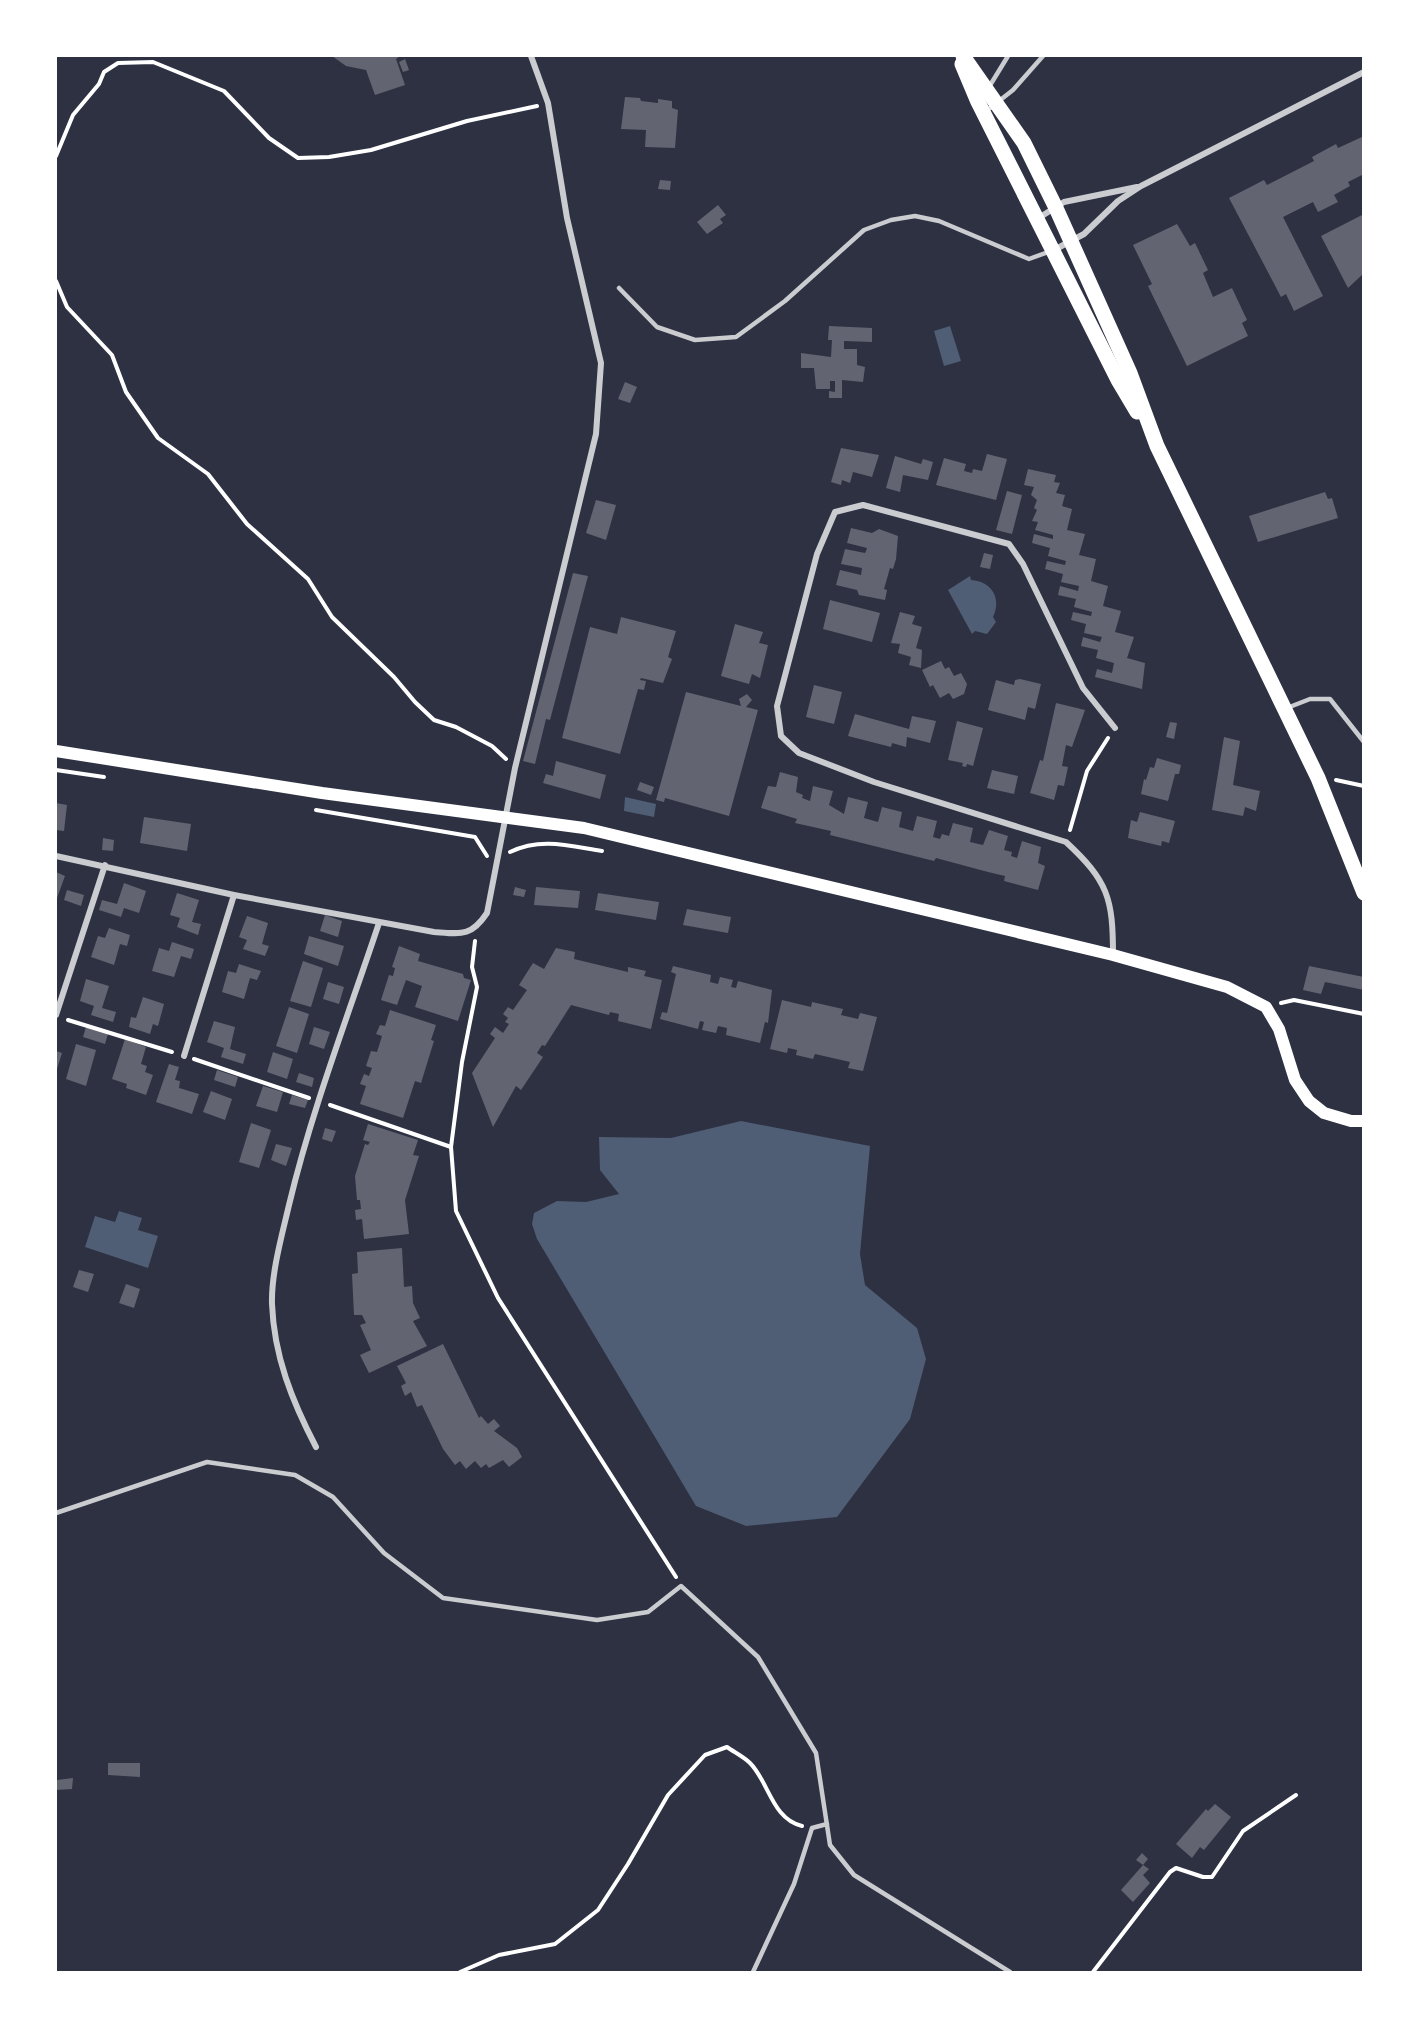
<svg xmlns="http://www.w3.org/2000/svg" width="1419" height="2028" font-family="Rubik,sans-serif">
  <style>
    .water { fill: #4f5d75 }
    .building { fill: #626471 }
    .lines { fill: none; stroke-linecap: round; stroke-linejoin: round }
    .path { stroke: #fff; stroke-width: 4 }
    .service { stroke: #caccd0; stroke-width: 4.5 }
    .minor { stroke: #caccd0; stroke-width: 6 }
    .secondary { stroke: #fff; stroke-width: 12 }
    .primary { stroke: #fff; stroke-width: 15 }
  </style>
  <rect width="100%" height="100%" fill="#2d3142"/>
  <g class="water">
    <polygon points="950,326 961,361 944,366 934,331"/>
    <path d="M970,576L971,580C992,581 1002,599 993,617L996,622L987,634L975,631L972,634L948,590Z"/>
    <polygon points="625,797 656,804 654,817 624,811"/>
    <polygon points="741,1121 870,1146 860,1254 865,1285 917,1328 926,1359 910,1419 837,1517 746,1526 696,1506 537,1239 532,1224 534,1213 557,1201 586,1202 619,1194 600,1170 599,1137 671,1138"/>
    <polygon points="119,1211 142,1218 138,1230 158,1236 148,1268 85,1247 95,1216 115,1222"/>
  </g>
  <g class="building">
    <polygon points="332,56 400,56 396,59 405,85 375,95 366,70 346,66"/>
    <polygon points="405,59 409,70 403,72 399,62"/>
    <polygon points="625,97 640,98 641,101 658,103 658,99 672,101 672,108 678,110 675,148 645,147 646,130 621,129"/>
    <polygon points="1364,136 1364,174 1348,182 1350,186 1334,195 1338,202 1318,212 1313,202 1283,217 1323,296 1294,311 1286,294 1281,297 1229,198 1264,180 1267,185 1314,161 1312,157 1336,144 1338,148"/>
    <polygon points="660,180 671,181 670,190 658,189"/>
    <polygon points="718,205 726,215 720,219 723,223 707,234 697,222"/>
    <polygon points="1364,214 1364,273 1348,288 1321,236"/>
    <polygon points="1177,224 1190,246 1195,243 1208,270 1203,273 1213,297 1232,288 1247,320 1242,323 1248,336 1187,366 1148,286 1152,284 1133,245"/>
    <polygon points="829,326 872,328 872,342 844,341 844,349 857,349 857,365 865,367 863,382 842,380 842,398 829,398 829,391 835,392 835,381 830,381 830,389 816,389 814,368 801,368 801,353 831,357 832,340 828,340"/>
    <polygon points="625,382 637,387 630,403 618,399"/>
    <polygon points="841,448 879,455 872,477 853,472 850,483 842,480 841,485 831,482"/>
    <polygon points="987,454 1007,459 996,500 936,485 944,458 966,464 964,471 972,473 973,469 982,471"/>
    <polygon points="895,456 921,464 923,459 933,462 928,480 903,475 900,492 886,488"/>
    <polygon points="1028,469 1056,475 1054,482 1060,483 1056,493 1065,495 1062,506 1072,509 1067,530 1085,534 1079,555 1096,559 1091,581 1108,586 1103,606 1121,611 1115,632 1134,637 1127,658 1145,663 1142,689 1095,677 1097,669 1112,673 1114,663 1096,658 1098,650 1081,646 1083,637 1100,642 1102,637 1084,633 1086,624 1071,620 1073,612 1091,616 1092,612 1074,607 1076,599 1058,595 1060,586 1078,591 1079,586 1061,582 1063,574 1045,569 1047,561 1065,565 1066,561 1048,556 1050,548 1032,543 1034,534 1053,539 1053,535 1035,530 1038,522 1032,521 1037,510 1034,508 1037,500 1031,495 1034,487 1024,485"/>
    <polygon points="1007,491 1022,495 1012,534 996,530"/>
    <polygon points="1325,492 1328,499 1332,498 1338,518 1258,542 1249,516"/>
    <polygon points="596,500 616,505 606,540 586,533"/>
    <polygon points="851,528 872,533 879,529 898,536 896,559 893,569 890,568 884,589 887,590 885,600 859,595 857,590 836,585 840,570 861,575 862,568 841,564 845,549 865,553 866,551 867,548 847,543"/>
    <polygon points="984,553 993,555 990,569 980,567"/>
    <polygon points="573,573 588,576 550,720 546,719 535,764 523,761"/>
    <polygon points="830,600 880,613 872,642 823,629"/>
    <polygon points="900,612 915,616 912,624 922,627 916,648 922,650 921,668 909,665 911,657 898,653 900,644 891,643"/>
    <polygon points="621,617 676,631 668,657 672,659 663,683 641,678 640,680 646,681 644,690 638,689 620,754 562,738 590,627 617,634"/>
    <polygon points="735,624 763,632 759,643 768,645 760,678 752,674 749,684 721,676"/>
    <polygon points="941,661 945,669 949,667 954,676 961,673 967,684 964,694 953,699 949,693 940,698 933,685 930,687 922,670"/>
    <polygon points="1020,679 1041,684 1035,709 1028,707 1025,720 988,710 996,680 1014,685 1015,680"/>
    <polygon points="814,685 842,692 834,724 806,717"/>
    <polygon points="686,692 741,706 739,699 747,694 752,700 746,707 758,710 729,816 665,798 664,802 656,800"/>
    <polygon points="1056,703 1085,710 1072,747 1066,745 1062,766 1068,767 1064,786 1058,785 1054,800 1030,793 1040,760 1043,761"/>
    <polygon points="855,714 909,729 912,716 936,721 930,743 907,737 906,747 892,743 891,747 848,736"/>
    <polygon points="957,721 983,728 973,766 967,764 966,767 962,766 963,763 948,760"/>
    <polygon points="1170,722 1177,723 1174,739 1166,737"/>
    <polygon points="1224,737 1240,741 1233,785 1260,791 1256,811 1245,807 1243,816 1212,810"/>
    <polygon points="1157,758 1181,765 1179,774 1175,774 1168,801 1141,794 1144,779 1146,780 1150,767 1154,768"/>
    <polygon points="556,761 606,775 600,799 543,783 546,774 553,776"/>
    <polygon points="992,770 1018,776 1014,794 987,788"/>
    <polygon points="780,772 798,777 796,792 803,795 802,798 810,801 813,786 833,791 829,805 844,814 848,797 868,802 864,818 878,822 882,807 902,812 899,827 913,831 917,816 937,821 933,837 940,839 942,834 949,836 953,823 973,828 970,842 983,845 989,830 1008,836 1004,850 1012,852 1011,856 1017,858 1022,841 1041,847 1038,863 1045,866 1038,890 1004,881 1005,876 988,872 936,858 934,861 830,835 831,831 795,823 797,819 761,808 768,786 776,787"/>
    <polygon points="640,782 654,787 651,795 637,790"/>
    <polygon points="56,803 67,805 64,831 56,830"/>
    <polygon points="1140,812 1175,821 1169,843 1162,841 1161,846 1128,838 1131,820 1137,822"/>
    <polygon points="144,817 191,824 187,851 140,843"/>
    <polygon points="103,838 114,840 113,851 102,850"/>
    <polygon points="56,872 65,876 57,898 56,898"/>
    <polygon points="124,883 146,891 139,913 124,908 121,917 99,910 102,900 117,904"/>
    <polygon points="515,887 526,890 524,897 513,895"/>
    <polygon points="536,887 580,891 578,908 534,905"/>
    <polygon points="67,890 84,895 81,906 64,900"/>
    <polygon points="177,893 199,900 192,922 201,924 198,935 177,927 180,918 170,915"/>
    <polygon points="598,893 659,902 656,920 595,910"/>
    <polygon points="687,909 731,917 728,933 683,925"/>
    <polygon points="325,915 342,921 338,937 320,931"/>
    <polygon points="247,916 268,923 262,944 269,946 265,956 243,949 247,940 239,937"/>
    <polygon points="109,928 130,935 127,946 120,944 114,965 91,957 98,936 105,938"/>
    <polygon points="309,936 344,946 338,966 304,954"/>
    <polygon points="172,942 194,949 191,959 181,956 174,977 152,971 159,948 169,951"/>
    <polygon points="399,946 420,954 418,961 463,974 464,978 471,980 458,1021 415,1007 422,986 406,980 397,1005 381,1000 389,975 393,976 395,968 392,967"/>
    <polygon points="556,948 575,952 574,959 628,972 628,967 646,971 644,976 662,980 651,1029 618,1021 619,1014 610,1012 609,1015 571,1005 545,1046 542,1045 537,1053 543,1057 521,1090 516,1086 493,1127 472,1073 495,1038 490,1034 495,1027 503,1033 509,1024 505,1022 508,1018 503,1014 508,1007 513,1010 527,990 519,985 533,963 544,969"/>
    <polygon points="303,961 323,968 311,1007 290,1001"/>
    <polygon points="239,964 261,971 257,980 250,978 244,999 222,992 228,971 236,973"/>
    <polygon points="673,966 711,975 710,982 718,984 720,977 733,980 731,987 736,988 738,981 772,990 768,1023 765,1022 760,1043 726,1035 727,1028 718,1026 716,1033 702,1030 704,1022 700,1021 698,1029 660,1019 662,1012 667,1013 676,974 671,972"/>
    <polygon points="1309,966 1364,977 1364,990 1325,982 1321,994 1303,990"/>
    <polygon points="86,979 109,986 102,1008 116,1012 113,1022 91,1015 94,1006 80,1001"/>
    <polygon points="328,982 344,987 339,1004 323,999"/>
    <polygon points="143,997 164,1004 158,1026 153,1024 150,1034 129,1027 131,1017 136,1018"/>
    <polygon points="782,1000 811,1007 812,1002 843,1009 841,1015 858,1019 860,1013 877,1017 863,1071 848,1068 850,1062 815,1054 813,1059 796,1055 797,1050 788,1048 787,1053 770,1049"/>
    <polygon points="289,1007 309,1014 297,1053 276,1046"/>
    <polygon points="390,1010 436,1025 431,1040 434,1041 421,1083 415,1081 403,1118 360,1104 366,1086 360,1084 364,1074 369,1076 372,1068 366,1066 371,1051 377,1052 382,1036 376,1034 380,1025 385,1026"/>
    <polygon points="214,1021 235,1027 230,1049 246,1054 243,1064 221,1057 224,1048 207,1042"/>
    <polygon points="86,1027 108,1034 105,1044 83,1037"/>
    <polygon points="314,1027 330,1032 324,1049 309,1044"/>
    <polygon points="125,1039 146,1047 141,1064 147,1066 145,1072 153,1075 146,1095 126,1088 127,1084 112,1079"/>
    <polygon points="76,1044 96,1050 86,1086 66,1079"/>
    <polygon points="56,1051 62,1053 56,1072"/>
    <polygon points="273,1052 293,1059 287,1079 267,1072"/>
    <polygon points="169,1064 179,1067 175,1080 180,1081 179,1088 199,1094 192,1114 156,1102"/>
    <polygon points="217,1070 238,1077 235,1087 214,1080"/>
    <polygon points="299,1073 314,1078 312,1087 296,1082"/>
    <polygon points="263,1086 283,1092 277,1112 256,1106"/>
    <polygon points="211,1091 232,1099 225,1120 203,1112"/>
    <polygon points="292,1095 308,1100 305,1108 289,1104"/>
    <polygon points="251,1123 271,1130 259,1168 239,1162"/>
    <polygon points="368,1124 418,1140 413,1155 419,1156 405,1200 409,1234 364,1239 362,1219 356,1220 355,1210 361,1209 360,1200 357,1200 355,1176 365,1144 368,1145 370,1142 363,1140"/>
    <polygon points="325,1128 336,1131 332,1142 322,1139"/>
    <polygon points="276,1144 292,1148 286,1166 271,1160"/>
    <polygon points="402,1248 404,1287 412,1286 413,1303 420,1318 413,1321 427,1346 369,1373 360,1355 371,1350 360,1325 366,1323 362,1315 354,1315 352,1274 358,1273 357,1252"/>
    <polygon points="79,1270 94,1274 88,1292 73,1287"/>
    <polygon points="126,1284 140,1289 134,1308 119,1303"/>
    <polygon points="443,1344 479,1418 481,1416 488,1424 494,1419 500,1426 494,1431 517,1448 522,1457 509,1467 503,1460 489,1468 486,1464 481,1468 475,1461 466,1469 460,1461 455,1465 443,1449 422,1405 417,1407 411,1392 405,1396 401,1386 406,1383 397,1366"/>
    <polygon points="108,1763 140,1763 140,1777 108,1775"/>
    <polygon points="73,1778 72,1789 56,1790 57,1780"/>
    <polygon points="1215,1804 1231,1817 1204,1850 1200,1847 1192,1858 1176,1844 1206,1809 1208,1811"/>
    <polygon points="1142,1853 1148,1859 1143,1865 1136,1860"/>
    <polygon points="1143,1865 1149,1869 1143,1875 1150,1883 1133,1902 1121,1890"/>
  </g>
  <g class="lines">
    <g class="path">
      <polyline points="56,156 73,115 99,84 104,72 118,63 153,62 224,91 269,138 298,158 329,157 371,150 467,121 537,106"/>
      <polyline points="56,281 67,307 112,355 126,392 158,438 208,474 247,524 308,579 332,617 394,677 415,702 434,720 456,727 492,746 506,759"/>
      <polyline points="56,770 104,777"/>
      <polyline points="1336,780 1364,786"/>
      <polyline points="316,810 475,837 487,856"/>
      <polyline points="1070,830 1087,771 1108,738"/>
      <path d="M510,852C541,837 570,846 602,851"/>
      <polyline points="475,941 472,967 477,987 462,1062 451,1147 456,1211 498,1298 676,1577"/>
      <polyline points="1281,1003 1294,1000 1364,1014"/>
      <polyline points="68,1020 172,1052"/>
      <polyline points="194,1059 309,1098"/>
      <polyline points="330,1105 451,1147"/>
      <path d="M460,1972L499,1955L555,1944L598,1910L628,1864L668,1795L705,1755L727,1747C734,1752 744,1757 750,1763C769,1782 772,1819 802,1826"/>
      <polyline points="1093,1972 1170,1872 1176,1868 1203,1877 1212,1877 1243,1831 1296,1795"/>
    </g>
    <g class="service">
      <polyline points="989,87 1008,56"/>
      <polyline points="985,112 1013,90 1043,56"/>
      <polyline points="619,288 657,327 695,340 736,337 785,301 864,230 891,220 915,216 939,221 1029,259 1051,251"/>
      <polyline points="1287,708 1310,699 1330,699 1364,742"/>
      <polyline points="56,1513 207,1462 295,1475 333,1497 384,1553 443,1598 597,1620 648,1612 681,1586 758,1657 816,1753 830,1845 854,1875 1010,1972"/>
      <polyline points="753,1972 794,1884 812,1828 827,1824"/>
    </g>
    <g class="minor">
      <polyline points="1037,219 1064,202 1137,187"/>
      <polyline points="1054,250 1084,234 1118,201 1141,186 1364,72"/>
      <path d="M56,856L234,895L434,932C461,934 471,937 487,913L515,768L596,434L601,363L567,218L548,103L531,56"/>
      <path d="M1113,955C1113,898 1108,881 1066,842L874,782L799,753L781,736L777,706L817,554L835,512L863,505L1009,544L1023,564L1083,688L1115,728"/>
      <polyline points="56,1015 105,865"/>
      <polyline points="184,1056 234,895"/>
      <path d="M316,1447C292,1401 274,1356 272,1304C271,1274 282,1235 289,1205C312,1109 348,1016 379,923"/>
    </g>
    <polyline class="secondary" points="56,751 322,793 584,828 1113,955 1227,987 1266,1007 1279,1029 1295,1080 1309,1101 1324,1113 1351,1121 1364,1121"/>
    <g class="primary">
      <polyline points="963,56 1024,143 1056,208 1130,373 1157,446 1318,778 1364,893"/>
      <polyline points="962,64 978,102 1118,380 1137,412"/>
    </g>
  </g>
  <rect width="1419" height="2028" fill="none" stroke="#ffffff" stroke-width="114"/>
</svg>
